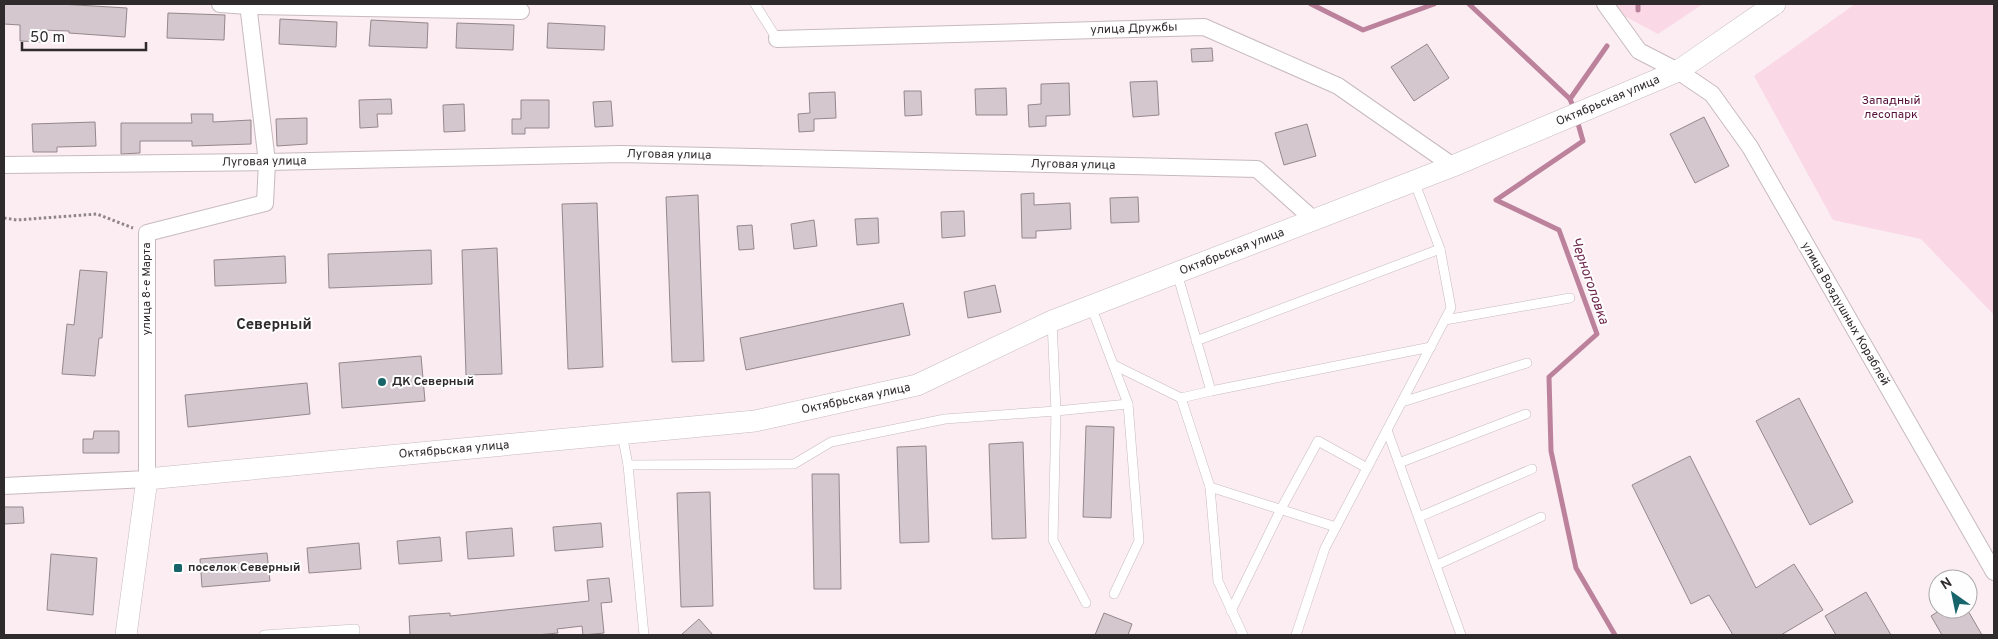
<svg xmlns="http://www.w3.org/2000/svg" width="1998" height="639" font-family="Overpass,sans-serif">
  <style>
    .green { fill: #fad8e6 }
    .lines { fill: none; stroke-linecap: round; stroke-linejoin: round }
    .stream { stroke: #bc829c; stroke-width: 5 }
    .building { fill: #d4c7cd; stroke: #94888d }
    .service-casing { stroke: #c7babf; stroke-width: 10 }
    .minor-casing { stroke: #c7babf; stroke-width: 18 }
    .tertiary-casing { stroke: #c7babf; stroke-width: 22 }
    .path { stroke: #8f8589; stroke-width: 3; stroke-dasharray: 2.5 2.5; stroke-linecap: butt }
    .service { stroke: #fff; stroke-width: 9 }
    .minor { stroke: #fff; stroke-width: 16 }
    .tertiary { stroke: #fff; stroke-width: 21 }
    .poi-dot { fill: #17656a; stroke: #fefefe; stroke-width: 2 }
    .labels { text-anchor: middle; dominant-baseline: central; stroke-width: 4; stroke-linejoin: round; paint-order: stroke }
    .street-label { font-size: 12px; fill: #2f2a2c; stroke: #fefefe }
    .park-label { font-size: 12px; fill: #571138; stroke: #fefefe }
    .poi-label { font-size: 12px; font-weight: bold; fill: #2f2a2c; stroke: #fefefe; text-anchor: start }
    .water-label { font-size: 14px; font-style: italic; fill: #6f284d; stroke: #fefefe }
    .quarter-label { font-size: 15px; font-weight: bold; fill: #2f2a2c; stroke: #fefefe }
  </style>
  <rect width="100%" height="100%" fill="#fbedf2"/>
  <g class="green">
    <polygon points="1602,4 1703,4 1658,34"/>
    <polygon points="1855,4 1994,4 1994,315 1921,239 1833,220 1754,76"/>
  </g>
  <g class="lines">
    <g class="stream">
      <polyline points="1311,4 1363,30 1434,4"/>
      <polyline points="1469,4 1570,99 1574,109"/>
      <polyline points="1638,10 1638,4"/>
      <polyline points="1570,99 1607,46"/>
      <polyline points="1577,120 1583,141 1496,200 1559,230 1597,334 1549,377 1551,451 1576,568 1615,635"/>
    </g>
  </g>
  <g class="building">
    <polygon points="4,4 60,4 127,8 125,37 69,33 69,31 42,30 41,42 20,41 20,25 4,24"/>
    <polygon points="168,13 225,15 224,40 167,38"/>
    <polygon points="280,19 337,22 336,47 279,44"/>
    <polygon points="371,20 428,23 427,48 369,46"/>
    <polygon points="457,23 514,25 513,50 456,48"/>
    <polygon points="548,23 605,26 604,50 547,48"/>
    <polygon points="1427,44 1449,78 1414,101 1391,67"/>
    <polygon points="1212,48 1213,61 1192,62 1191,49"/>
    <polygon points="1157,81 1159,115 1133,117 1130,82"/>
    <polygon points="1069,83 1070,115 1046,116 1046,126 1029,127 1028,105 1041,104 1041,84"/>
    <polygon points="1006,88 1007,115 976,115 975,89"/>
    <polygon points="904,91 921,91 922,115 905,116"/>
    <polygon points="835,92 836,118 814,119 814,131 799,132 798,114 810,113 809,93"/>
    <polygon points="391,99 392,114 377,114 378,127 360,128 359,100"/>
    <polygon points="521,100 549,100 549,128 525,128 525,134 512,134 512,119 521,119"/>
    <polygon points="611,101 613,126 595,127 593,102"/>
    <polygon points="464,104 465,131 444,132 443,105"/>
    <polygon points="191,114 213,114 213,122 251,120 251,144 192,146 192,141 140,141 140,153 121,154 121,123 192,123"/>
    <polygon points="1704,117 1729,166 1695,183 1670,134"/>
    <polygon points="307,118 307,144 277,146 276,119"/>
    <polygon points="95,122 96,146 57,147 57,152 33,152 32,124"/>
    <polygon points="1307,124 1316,156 1284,165 1275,133"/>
    <polygon points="1034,193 1034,205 1070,203 1071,229 1036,231 1036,238 1022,238 1021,194"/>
    <polygon points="698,195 704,361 672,362 666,197"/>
    <polygon points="1138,197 1139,222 1111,223 1110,198"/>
    <polygon points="597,203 603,367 568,369 562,204"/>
    <polygon points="964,211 965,236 942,238 941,212"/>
    <polygon points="878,218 879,243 857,245 855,219"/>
    <polygon points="814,220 817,246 794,249 791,224"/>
    <polygon points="752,225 754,249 739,250 737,226"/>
    <polygon points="497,248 502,374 466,375 462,250"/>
    <polygon points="431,250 432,284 329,288 328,254"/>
    <polygon points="285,256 286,283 215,286 214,260"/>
    <polygon points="80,270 107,272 102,338 99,338 95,376 62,374 67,324 74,325"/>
    <polygon points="995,285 1001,312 968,318 964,292"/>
    <polygon points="903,303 910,335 746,370 740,338"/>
    <polygon points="421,356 425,401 342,408 339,363"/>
    <polygon points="307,383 310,414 188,427 185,395"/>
    <polygon points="1799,398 1853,502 1810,525 1756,421"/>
    <polygon points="1086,426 1114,427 1111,518 1083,517"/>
    <polygon points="94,431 119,431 119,453 83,453 83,439 93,439"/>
    <polygon points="1023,442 1026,538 992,539 989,444"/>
    <polygon points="926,446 929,542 900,543 897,447"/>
    <polygon points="1690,456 1756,588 1794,564 1823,610 1781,635 1733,635 1709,595 1691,604 1632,485"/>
    <polygon points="812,474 839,474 841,589 814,589"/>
    <polygon points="710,492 713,606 681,607 677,493"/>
    <polygon points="4,507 23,507 24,523 4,524"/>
    <polygon points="601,523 603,547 555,551 553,527"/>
    <polygon points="512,528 514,556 468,559 466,532"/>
    <polygon points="440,537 442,561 399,564 397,541"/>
    <polygon points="359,543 361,569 309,573 307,548"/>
    <polygon points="267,553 270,581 202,587 200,559"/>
    <polygon points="51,554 97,558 93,615 47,610"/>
    <polygon points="609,578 612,602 601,603 604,633 583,635 582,626 557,629 558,633 536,635 410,635 409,616 450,613 450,616 589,601 587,580"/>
    <polygon points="1866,592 1891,635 1836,635 1825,616"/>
    <polygon points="1942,609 1967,609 1982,635 1942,635 1931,616"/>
    <polygon points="1104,613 1132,624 1128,635 1095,635"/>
    <polygon points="699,619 713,635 681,635"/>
  </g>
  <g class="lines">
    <defs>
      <g id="service">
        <polyline points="755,4 777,39"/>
        <polyline points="1177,273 1211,391 1181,398 1210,487 1218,581 1243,635"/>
        <polyline points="1091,306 1128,404 1139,541 1114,594"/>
        <polyline points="1445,320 1570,298"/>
        <polyline points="1052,321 1056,411 1053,540 1086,603"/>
        <polyline points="1196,341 1440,249"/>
        <polyline points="1114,365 1181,398"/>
        <polyline points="1211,391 1431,347"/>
        <polyline points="1402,402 1527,363"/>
        <polyline points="1387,430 1461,635"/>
        <polyline points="622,434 628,465 644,635"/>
        <polyline points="1399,463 1526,414"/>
        <polyline points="628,465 794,464 831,442 945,419 1056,411 1128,404"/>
        <polyline points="1210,487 1336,527"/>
        <polyline points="1419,517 1532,469"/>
        <polyline points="1437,565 1541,517"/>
        <polyline points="1231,611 1281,509 1318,441 1367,468"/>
        <polyline points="264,635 355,629 355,635"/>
        <polyline points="1296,635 1325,548 1451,308 1440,249 1414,181"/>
      </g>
      <g id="minor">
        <polyline points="220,4 248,6 521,11"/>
        <polyline points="1605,4 1639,51 1678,71 1712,94 1750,147 1994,572"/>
        <polyline points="777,39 1204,27 1338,86 1453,166"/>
        <polyline points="4,165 267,162 621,154 1257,169 1314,220"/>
        <polyline points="4,486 147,479 147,233 265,203 267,162 248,4"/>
      </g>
      <polyline id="tertiary" points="126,635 147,479 755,421 917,385 1052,321 1453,166 1678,71 1775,4"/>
    </defs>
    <use href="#service" class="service-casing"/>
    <use href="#minor" class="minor-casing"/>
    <use href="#tertiary" class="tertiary-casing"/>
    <polyline class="path" points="4,218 17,220 97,214 133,228"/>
    <use href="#service" class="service"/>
    <use href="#minor" class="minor"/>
    <use href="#tertiary" class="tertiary"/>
  </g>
  <g class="poi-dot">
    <circle cx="382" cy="382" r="5"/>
    <rect x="173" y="563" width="10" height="10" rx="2.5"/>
  </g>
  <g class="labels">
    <g class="street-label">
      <text transform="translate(1134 29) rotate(-2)">улица Дружбы</text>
      <text transform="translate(1608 101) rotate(-23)">Октябрьская улица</text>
      <text transform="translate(669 155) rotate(1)">Луговая улица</text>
      <text transform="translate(264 162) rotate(-1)">Луговая улица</text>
      <text transform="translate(1073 165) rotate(1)">Луговая улица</text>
      <text transform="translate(1232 252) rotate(-21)">Октябрьская улица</text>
      <text transform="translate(147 289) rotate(-90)">улица 8-е Марта</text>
      <text transform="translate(1845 314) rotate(60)">улица Воздушных Кораблей</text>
      <text transform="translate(856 399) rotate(-12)">Октябрьская улица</text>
      <text transform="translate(454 450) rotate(-5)">Октябрьская улица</text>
    </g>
    <g class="park-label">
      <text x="1891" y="101">Западный<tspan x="1891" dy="14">лесопарк</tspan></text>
    </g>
    <g class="poi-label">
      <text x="392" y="382">ДК Северный</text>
      <text x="188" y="568">поселок Северный</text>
    </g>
    <g class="water-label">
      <text transform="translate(1589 281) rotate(71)">Черноголовка</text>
    </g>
    <g class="quarter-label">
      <text x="274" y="325">Северный</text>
    </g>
  </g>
  <rect width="1998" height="639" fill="none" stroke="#2f2a2c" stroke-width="10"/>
  <g transform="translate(1953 594) rotate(327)"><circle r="24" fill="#fefefe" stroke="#aba9aa"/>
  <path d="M0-4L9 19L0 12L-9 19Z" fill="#17656a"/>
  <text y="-8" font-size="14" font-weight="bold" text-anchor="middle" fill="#2f2a2c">N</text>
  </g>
  <path d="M22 42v8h124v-8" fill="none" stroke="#2f2a2c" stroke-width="2.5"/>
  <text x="30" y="42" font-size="15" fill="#2f2a2c" stroke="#fefefe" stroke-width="4" paint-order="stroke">50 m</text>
</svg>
